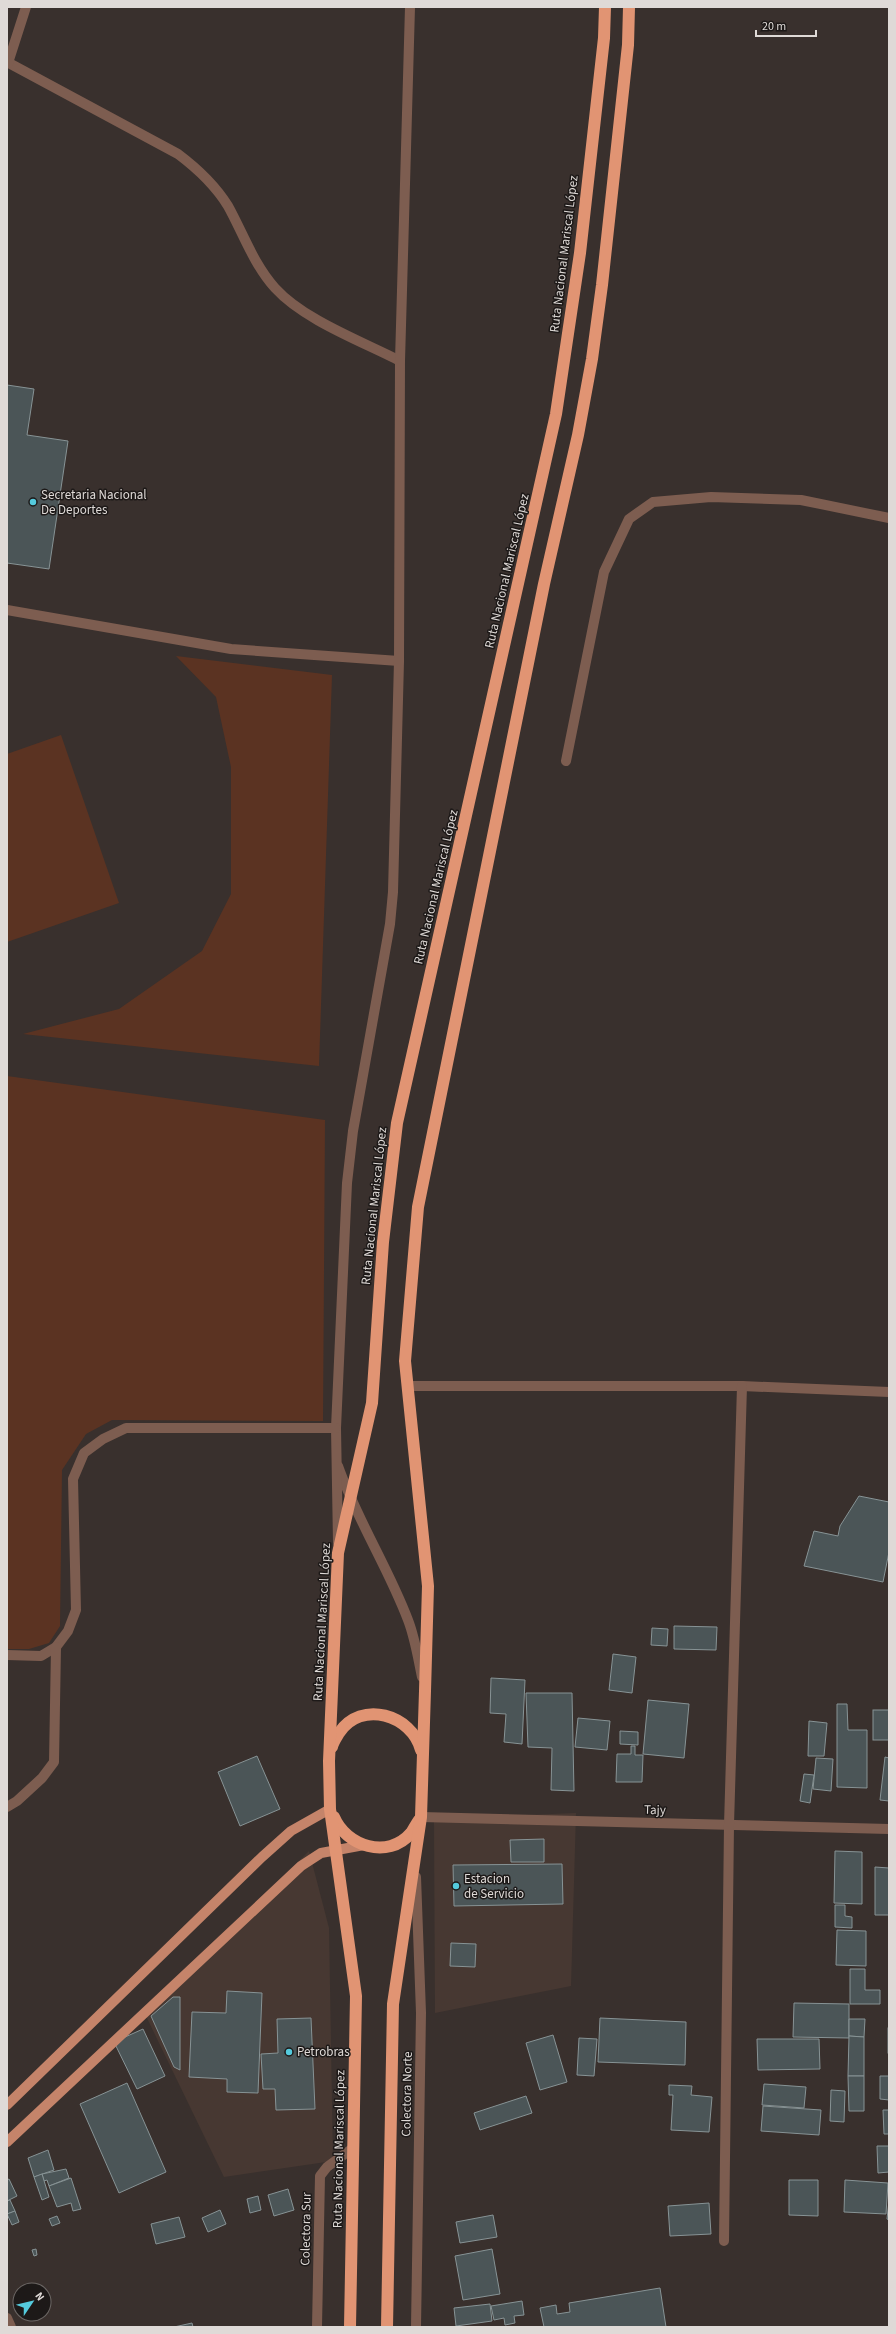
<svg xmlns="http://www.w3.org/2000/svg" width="896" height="2334" font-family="'Source Sans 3',sans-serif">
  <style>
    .built { fill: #473832 }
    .green { fill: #5b3322 }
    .building { fill: #4b5557; stroke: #879395 }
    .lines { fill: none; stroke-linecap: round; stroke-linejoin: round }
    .minor { stroke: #7d5d50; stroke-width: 10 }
    .major { stroke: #c5846a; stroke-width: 10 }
    .highway { stroke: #e19473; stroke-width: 12 }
    .poi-dot { fill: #54cadd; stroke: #1d1918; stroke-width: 1.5 }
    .labels { text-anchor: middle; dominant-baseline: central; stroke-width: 3; stroke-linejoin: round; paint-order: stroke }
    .street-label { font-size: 13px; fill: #dfdad7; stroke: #1d1918 }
    .poi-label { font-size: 13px; fill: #dfdad7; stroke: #1d1918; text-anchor: start }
  </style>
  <rect width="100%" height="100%" fill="#39302d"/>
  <g class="built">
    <polygon points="576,1813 571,1986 435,2013 434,1819"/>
    <polygon points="309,1851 329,1928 333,2161 224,2177 145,2014"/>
  </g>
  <g class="green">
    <polygon points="176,656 332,675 319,1066 23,1034 119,1009 202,951 231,894 231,767 216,697"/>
    <polygon points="61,735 119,903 7,942 7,754"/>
    <polygon points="7,1076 325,1120 323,1421 112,1420 86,1434 62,1470 60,1626 49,1643 29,1649 7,1649"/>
  </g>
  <g class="building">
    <polygon points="7,385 34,389 27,435 68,441 49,569 7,563"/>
    <polygon points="859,1496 889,1502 889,1552 883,1582 804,1566 814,1531 838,1536 840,1526"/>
    <polygon points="674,1626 717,1627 716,1650 674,1649"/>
    <polygon points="652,1628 668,1629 667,1646 651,1645"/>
    <polygon points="613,1654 636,1657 632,1693 609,1690"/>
    <polygon points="491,1678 525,1680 522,1744 504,1742 506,1714 490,1713"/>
    <polygon points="526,1693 572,1693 574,1791 551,1790 552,1748 528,1747"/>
    <polygon points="648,1700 689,1704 684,1758 643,1754"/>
    <polygon points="837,1704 847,1704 848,1730 867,1730 867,1788 837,1787"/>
    <rect x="873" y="1710" width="16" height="30"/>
    <polygon points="578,1718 610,1721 607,1750 575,1747"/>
    <polygon points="809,1721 827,1723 824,1756 808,1756"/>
    <polygon points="620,1731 638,1732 638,1745 620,1744"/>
    <polygon points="631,1746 635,1746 635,1755 643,1755 642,1782 616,1782 617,1754 631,1754"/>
    <polygon points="257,1756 280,1809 240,1826 218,1772"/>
    <polygon points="885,1757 889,1758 889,1801 880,1800"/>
    <polygon points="816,1758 833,1759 831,1791 813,1789"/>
    <polygon points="804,1774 814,1775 810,1803 800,1801"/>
    <polygon points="544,1839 544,1862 511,1862 510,1840"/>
    <polygon points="835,1851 862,1852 862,1904 834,1903"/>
    <polygon points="562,1864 563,1904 454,1906 453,1865"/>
    <polygon points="875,1867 889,1868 889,1915 875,1915"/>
    <polygon points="835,1905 845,1905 845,1916 852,1917 852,1928 835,1927"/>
    <polygon points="837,1930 866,1931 866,1966 836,1965"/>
    <polygon points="451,1943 476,1944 475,1967 450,1966"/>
    <polygon points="850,1969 865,1969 865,1990 880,1990 880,2004 850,2004"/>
    <polygon points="227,1991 262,1993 258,2093 227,2092 227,2079 189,2077 192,2012 226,2013"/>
    <polygon points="173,1997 180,1997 180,2070 174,2067 151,2016"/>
    <polygon points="794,2003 849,2004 849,2038 793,2037"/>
    <polygon points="311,2018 315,2109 276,2110 275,2089 263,2089 261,2054 278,2053 277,2019"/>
    <polygon points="600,2018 686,2022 685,2065 598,2062"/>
    <polygon points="849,2019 865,2019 864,2037 849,2036"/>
    <rect x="888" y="2028" width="1" height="25"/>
    <polygon points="143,2029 165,2076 137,2089 114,2042"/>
    <polygon points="553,2035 567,2082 540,2090 526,2043"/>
    <polygon points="849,2036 864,2037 864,2076 848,2076"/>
    <polygon points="579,2038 597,2039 594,2076 577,2075"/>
    <polygon points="757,2039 819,2039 820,2069 758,2070"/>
    <polygon points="848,2076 864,2076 864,2111 849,2111"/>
    <polygon points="880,2076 889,2076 889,2100 880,2099"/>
    <polygon points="127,2083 166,2172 119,2193 80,2104"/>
    <polygon points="764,2084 806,2087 804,2108 762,2105"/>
    <polygon points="669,2085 692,2086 691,2095 712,2097 709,2132 671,2130 673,2095 669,2095"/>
    <polygon points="831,2090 845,2091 844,2122 830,2121"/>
    <polygon points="526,2096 532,2113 480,2130 474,2113"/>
    <polygon points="763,2106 821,2110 819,2135 761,2131"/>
    <polygon points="883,2110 889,2110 889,2134 884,2134"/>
    <polygon points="877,2146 889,2146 889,2172 878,2173"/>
    <polygon points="48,2150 54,2170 34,2177 28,2158"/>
    <polygon points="66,2169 69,2178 49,2186 47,2180 44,2181 42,2174"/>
    <polygon points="42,2174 49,2197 42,2200 34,2177"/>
    <polygon points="71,2178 81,2209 73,2211 71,2203 57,2207 49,2186"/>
    <polygon points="9,2179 17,2196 7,2201 7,2180"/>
    <polygon points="789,2180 818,2180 818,2216 789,2215"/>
    <polygon points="845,2180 888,2183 886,2214 844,2212"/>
    <polygon points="288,2189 294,2210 274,2216 268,2195"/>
    <polygon points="258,2196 261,2210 250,2213 247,2199"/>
    <polygon points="10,2200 15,2211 7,2214 7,2201"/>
    <polygon points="889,2200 889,2220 887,2219"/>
    <polygon points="709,2203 711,2234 670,2236 668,2206"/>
    <polygon points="220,2210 226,2224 208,2232 202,2218"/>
    <polygon points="15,2211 19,2222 12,2225 7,2214"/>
    <polygon points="493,2215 497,2237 460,2243 456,2222"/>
    <polygon points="57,2216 60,2223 52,2226 49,2219"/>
    <polygon points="179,2217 185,2237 156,2244 151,2224"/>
    <polygon points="36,2249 37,2255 34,2256 32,2250"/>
    <polygon points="492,2249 500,2294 463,2300 455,2256"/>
    <polygon points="660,2288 666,2327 544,2327 540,2308 556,2305 557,2314 570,2312 569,2303"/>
    <polygon points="522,2301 524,2315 514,2316 515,2323 505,2325 504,2318 494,2320 491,2306"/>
    <polygon points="490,2304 492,2321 456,2326 454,2308"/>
    <polygon points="192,2323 193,2327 174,2327"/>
  </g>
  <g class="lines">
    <g class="minor">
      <path d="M7,62L178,154C198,169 215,185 228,206C243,233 254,265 275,288C304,320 361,341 400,361"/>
      <polyline points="8,63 26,7"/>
      <polyline points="7,610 231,649 399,661"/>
      <polyline points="566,761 604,572 629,519 653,502 711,497 801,500 889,518"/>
      <polyline points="408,1386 742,1386 889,1392"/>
      <path d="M338,1466C357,1520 388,1567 408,1620C415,1638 418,1658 422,1677"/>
      <polyline points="338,1543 336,1428 347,1183 353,1131 390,924 393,892 399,661 400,361 410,7"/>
      <polyline points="7,1655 41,1656 56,1647 68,1631 76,1610 73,1479 84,1453 103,1439 126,1428 336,1428"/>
      <polyline points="7,1807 17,1801 42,1778 54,1762 56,1647"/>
      <polyline points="421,1817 889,1829"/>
      <polyline points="416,1877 421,2013 416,2327"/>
      <polyline points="724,2241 729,1825 742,1386"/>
      <polyline points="7,2318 11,2327"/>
      <polyline points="317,2327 320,2176 327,2167 353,2148"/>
    </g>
    <g class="major">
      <polyline points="7,2105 262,1857 291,1831 330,1809"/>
      <polyline points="7,2142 301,1866 321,1853 364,1845"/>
    </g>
    <g class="highway">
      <path d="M332,1747C333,1742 336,1738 339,1733C361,1699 412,1715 421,1750"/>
      <path d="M334,1817C346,1846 388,1860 411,1833C414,1829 416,1824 419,1820"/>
      <polyline points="350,2327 356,1996 330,1809 329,1761 338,1553 372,1403 383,1242 397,1123 556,414 580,253 604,38 605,7"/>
      <polyline points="387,2327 393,2004 421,1817 425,1691 428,1586 405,1361 418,1207 544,584 578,435 592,359 602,285 628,45 629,7"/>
    </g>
  </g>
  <g class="poi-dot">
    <circle cx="33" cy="502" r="4"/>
    <circle cx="456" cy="1886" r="4"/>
    <circle cx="289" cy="2052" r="4"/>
  </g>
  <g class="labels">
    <g class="street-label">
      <text transform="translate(564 254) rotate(-83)">Ruta Nacional Mariscal López</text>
      <text transform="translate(507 571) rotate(-77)">Ruta Nacional Mariscal López</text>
      <text transform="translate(436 887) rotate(-77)">Ruta Nacional Mariscal López</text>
      <text transform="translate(374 1206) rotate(-84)">Ruta Nacional Mariscal López</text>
      <text transform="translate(322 1622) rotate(-87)">Ruta Nacional Mariscal López</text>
      <text transform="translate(655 1810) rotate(1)">Tajy</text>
      <text transform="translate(407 2094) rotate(-89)">Colectora Norte</text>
      <text transform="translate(339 2149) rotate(-89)">Ruta Nacional Mariscal López</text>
      <text transform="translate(306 2229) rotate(-89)">Colectora Sur</text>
    </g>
    <g class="poi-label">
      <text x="41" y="495">Secretaria Nacional<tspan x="41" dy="15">De Deportes</tspan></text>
      <text x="464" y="1879">Estacion<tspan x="464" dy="15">de Servicio</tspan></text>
      <text x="297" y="2052">Petrobras</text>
    </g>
  </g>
  <rect width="896" height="2334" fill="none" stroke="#dfdad7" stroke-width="16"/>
  <g transform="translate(32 2302) rotate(55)"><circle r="19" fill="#1d1918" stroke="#6b6664"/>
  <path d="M0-3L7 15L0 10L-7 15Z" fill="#54cadd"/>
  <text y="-6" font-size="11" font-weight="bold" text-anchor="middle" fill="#dfdad7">N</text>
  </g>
  <path d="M756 30v6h60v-6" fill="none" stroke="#dfdad7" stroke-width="2"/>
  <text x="762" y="30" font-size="12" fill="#dfdad7" stroke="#1d1918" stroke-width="3" paint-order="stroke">20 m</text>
</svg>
